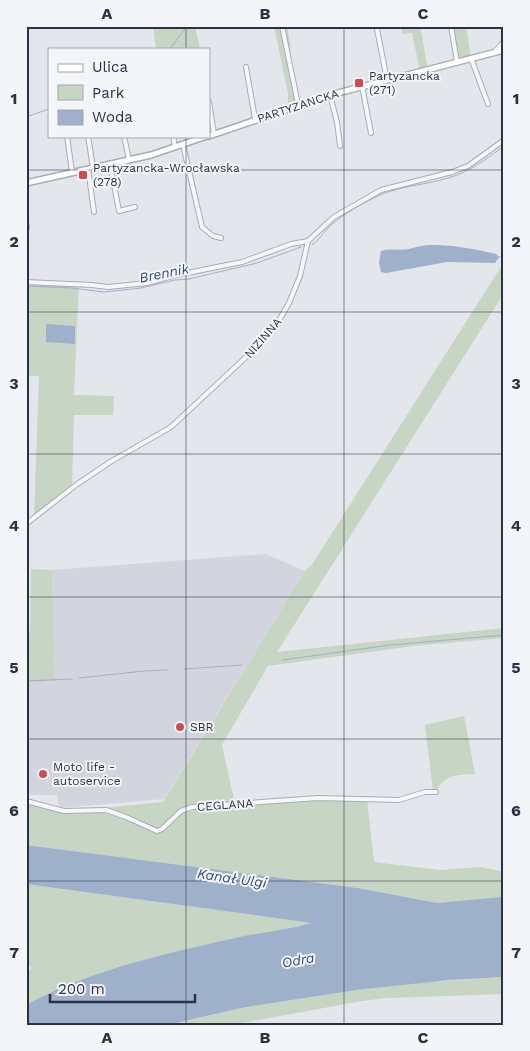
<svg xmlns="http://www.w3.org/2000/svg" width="530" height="1051" font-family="'Work Sans',sans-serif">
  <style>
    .built { fill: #d2d5dd }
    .green { fill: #c7d5c5 }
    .water { fill: #9fb0cb }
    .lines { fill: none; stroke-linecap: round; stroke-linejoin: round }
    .stream { stroke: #9fb0cb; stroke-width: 1 }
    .minor-casing { stroke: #a8acb6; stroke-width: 6 }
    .secondary-casing { stroke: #a8acb6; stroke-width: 8 }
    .minor { stroke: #f6f7fa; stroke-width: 4 }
    .secondary { stroke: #fff; stroke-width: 5 }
    .grid { fill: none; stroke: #2b3244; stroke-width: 1; stroke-opacity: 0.55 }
    .poi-dot { fill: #ce4b52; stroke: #f3f5f9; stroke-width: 2 }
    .labels { text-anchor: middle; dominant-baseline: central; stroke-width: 4; stroke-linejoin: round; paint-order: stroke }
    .poi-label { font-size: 12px; fill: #2b3244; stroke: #f3f5f9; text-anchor: start }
    .street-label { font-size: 12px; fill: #2b3244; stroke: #f3f5f9 }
    .water-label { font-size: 14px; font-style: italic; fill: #354c78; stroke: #f3f5f9 }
    .neatline { fill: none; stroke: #2b3244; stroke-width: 2 }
    .grid-label { font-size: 16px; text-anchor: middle; font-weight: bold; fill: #2b3244 }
  </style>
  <rect width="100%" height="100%" fill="#e3e6eb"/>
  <polygon class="built" points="266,554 305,571 164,799 59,808 57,795 26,795 26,683 55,681 52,570"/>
  <g class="green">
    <polygon points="153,26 195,26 200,49 156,49"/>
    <polygon points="274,26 287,26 291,50 287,50 298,104 288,108 288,94"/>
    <polygon points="402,26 420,26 428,69 420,71 412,33 402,34"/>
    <polygon points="451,26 466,26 471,58 457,62"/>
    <polygon points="504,262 504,293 277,652 504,628 504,638 413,646 268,666 222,745 235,804 318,798 367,799 374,862 440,870 481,867 504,872 504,899 437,903 358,888 26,845 26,801 57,809 93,809 163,802 305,571 311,566"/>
    <polygon points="26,282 79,284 74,395 114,396 113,415 74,415 72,485 74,487 34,518 39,376 26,376"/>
    <polygon points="31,569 52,570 55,681 26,683 26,635 30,632"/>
    <path d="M464,716L475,774C456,775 445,774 436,792L433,791L425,725Z"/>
    <path d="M26,884L314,923C270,932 227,941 184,951C129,963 76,978 26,1005V974L31,968L26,960Z"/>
    <path d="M504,977V994L387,998L362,1001L231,1025H168C194,1020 220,1013 246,1007C331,990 417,982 504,977Z"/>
  </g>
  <g class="water">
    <path d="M433,245C454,245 475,249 496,254L499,257L495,263L447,262L386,273L381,272L379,263L381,251C390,248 399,251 409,249C417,247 424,245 433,245Z"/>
    <polygon points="46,324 75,326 75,344 46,342"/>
    <path d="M26,845L358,888L437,903L504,897V977L450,980L356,990L246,1007L168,1025H26V1005C94,968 170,953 244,936C267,932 290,929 312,923L26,884Z"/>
  </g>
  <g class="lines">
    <g class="stream">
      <polyline points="170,49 187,26"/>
      <polyline points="26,117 49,109"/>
      <path d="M312,245C320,240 324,231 331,225C345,213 363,203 380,195C401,186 425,185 448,178C470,172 486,159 504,146"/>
      <polyline points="499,257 504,257"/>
      <polyline points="26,286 71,288 104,292 141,288 175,280 189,279 257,263 301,247"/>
      <polyline points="283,660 390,645 504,635"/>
      <polyline points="184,669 242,665"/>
      <polyline points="79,678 144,671 167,670"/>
      <polyline points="26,681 72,679"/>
    </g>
    <defs>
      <g id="minor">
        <polyline points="282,26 298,104"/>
        <polyline points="451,26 457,62"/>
        <polyline points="377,29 387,80"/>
        <polyline points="494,52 504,42"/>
        <polyline points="471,58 488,104"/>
        <polyline points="246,67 255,119"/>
        <polyline points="362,86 371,133"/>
        <polyline points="330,95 337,122 340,146"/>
        <polyline points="209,102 214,134"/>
        <polyline points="67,136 72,172"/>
        <polyline points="88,136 93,168"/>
        <polyline points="124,136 129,160"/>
        <polyline points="173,136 175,147"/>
        <polyline points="183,145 202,227 213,236 221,238"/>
        <polyline points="110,164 119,211 135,207"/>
        <polyline points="88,169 94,212"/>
        <polyline points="26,222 27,228"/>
        <polyline points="26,282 92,285 108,287 147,283 172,276 242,262 291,244 308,241"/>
        <polyline points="26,524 76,485 110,462 171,427 260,344 274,329 289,303 300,276 308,241 334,217 381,190 452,172 468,166 504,140"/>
        <polyline points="26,801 64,811 106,810 126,817 157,831 162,829 181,811 192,807 318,798 399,800 425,792 436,792"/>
      </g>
      <g id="secondary">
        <polyline points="209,136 330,95 504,50"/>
        <polyline points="26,183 151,155 207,136"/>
      </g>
    </defs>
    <use href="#minor" class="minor-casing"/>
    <use href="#secondary" class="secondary-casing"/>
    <use href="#minor" class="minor"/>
    <use href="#secondary" class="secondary"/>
  </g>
  <path class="grid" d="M186,26V49M344,26V1025M186,136V1025M26,170H504M26,312H504M26,454H504M26,597H504M26,739H504M26,881H504"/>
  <g class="poi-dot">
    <rect x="354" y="78" width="10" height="10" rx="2.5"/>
    <rect x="78" y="170" width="10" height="10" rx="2.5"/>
    <circle cx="180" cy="727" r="5"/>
    <circle cx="43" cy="774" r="5"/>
  </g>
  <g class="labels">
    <g class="poi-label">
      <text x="369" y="76">Partyzancka<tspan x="369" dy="14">(271)</tspan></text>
      <text x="93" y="168">Partyzancka-Wrocławska<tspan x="93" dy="14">(278)</tspan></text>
      <text x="190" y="727">SBR</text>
      <text x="53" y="767">Moto life -<tspan x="53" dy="14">autoservice</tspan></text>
    </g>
    <g class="street-label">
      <text transform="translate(298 106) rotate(-18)">PARTYZANCKA</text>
      <text transform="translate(263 338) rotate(-49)">NIZINNA</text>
      <text transform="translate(225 805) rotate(-4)">CEGLANA</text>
    </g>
    <g class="water-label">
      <text transform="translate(164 273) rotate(-11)">Brennik</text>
      <text transform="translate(232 878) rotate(8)">Kanał Ulgi</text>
      <text transform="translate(298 960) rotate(-10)">Odra</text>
    </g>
  </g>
  <rect width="530" height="1051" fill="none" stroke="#f3f5f9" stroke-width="55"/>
  <rect x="48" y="48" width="162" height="90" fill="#f3f5f9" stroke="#a3a7b1"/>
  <rect x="58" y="64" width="25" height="8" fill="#ffffff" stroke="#a3a7b1"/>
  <text x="92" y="72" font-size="15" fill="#2b3244">Ulica</text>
  <rect x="58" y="85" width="25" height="15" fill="#c7d5c5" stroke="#a3a7b1"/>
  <text x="92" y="98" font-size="15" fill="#2b3244">Park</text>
  <rect x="58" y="110" width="25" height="15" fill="#9fb0cb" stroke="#a3a7b1"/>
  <text x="92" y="122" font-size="15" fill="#2b3244">Woda</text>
  <path d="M50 994v8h145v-8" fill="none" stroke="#2b3244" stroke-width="2.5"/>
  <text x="58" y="994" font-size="15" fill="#2b3244" stroke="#f3f5f9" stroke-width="4" paint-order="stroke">200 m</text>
  <rect x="28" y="28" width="474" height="996" class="neatline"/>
  <g class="grid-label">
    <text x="107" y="19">A</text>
    <text x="265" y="19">B</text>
    <text x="423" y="19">C</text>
    <text x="14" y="104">1</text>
    <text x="516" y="104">1</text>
    <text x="14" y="247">2</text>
    <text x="516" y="247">2</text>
    <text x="14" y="389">3</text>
    <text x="516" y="389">3</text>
    <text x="14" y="531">4</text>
    <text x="516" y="531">4</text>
    <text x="14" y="673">5</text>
    <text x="516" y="673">5</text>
    <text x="14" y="816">6</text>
    <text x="516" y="816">6</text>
    <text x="14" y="958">7</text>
    <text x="516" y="958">7</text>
    <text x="107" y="1043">A</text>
    <text x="265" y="1043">B</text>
    <text x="423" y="1043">C</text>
  </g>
</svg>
